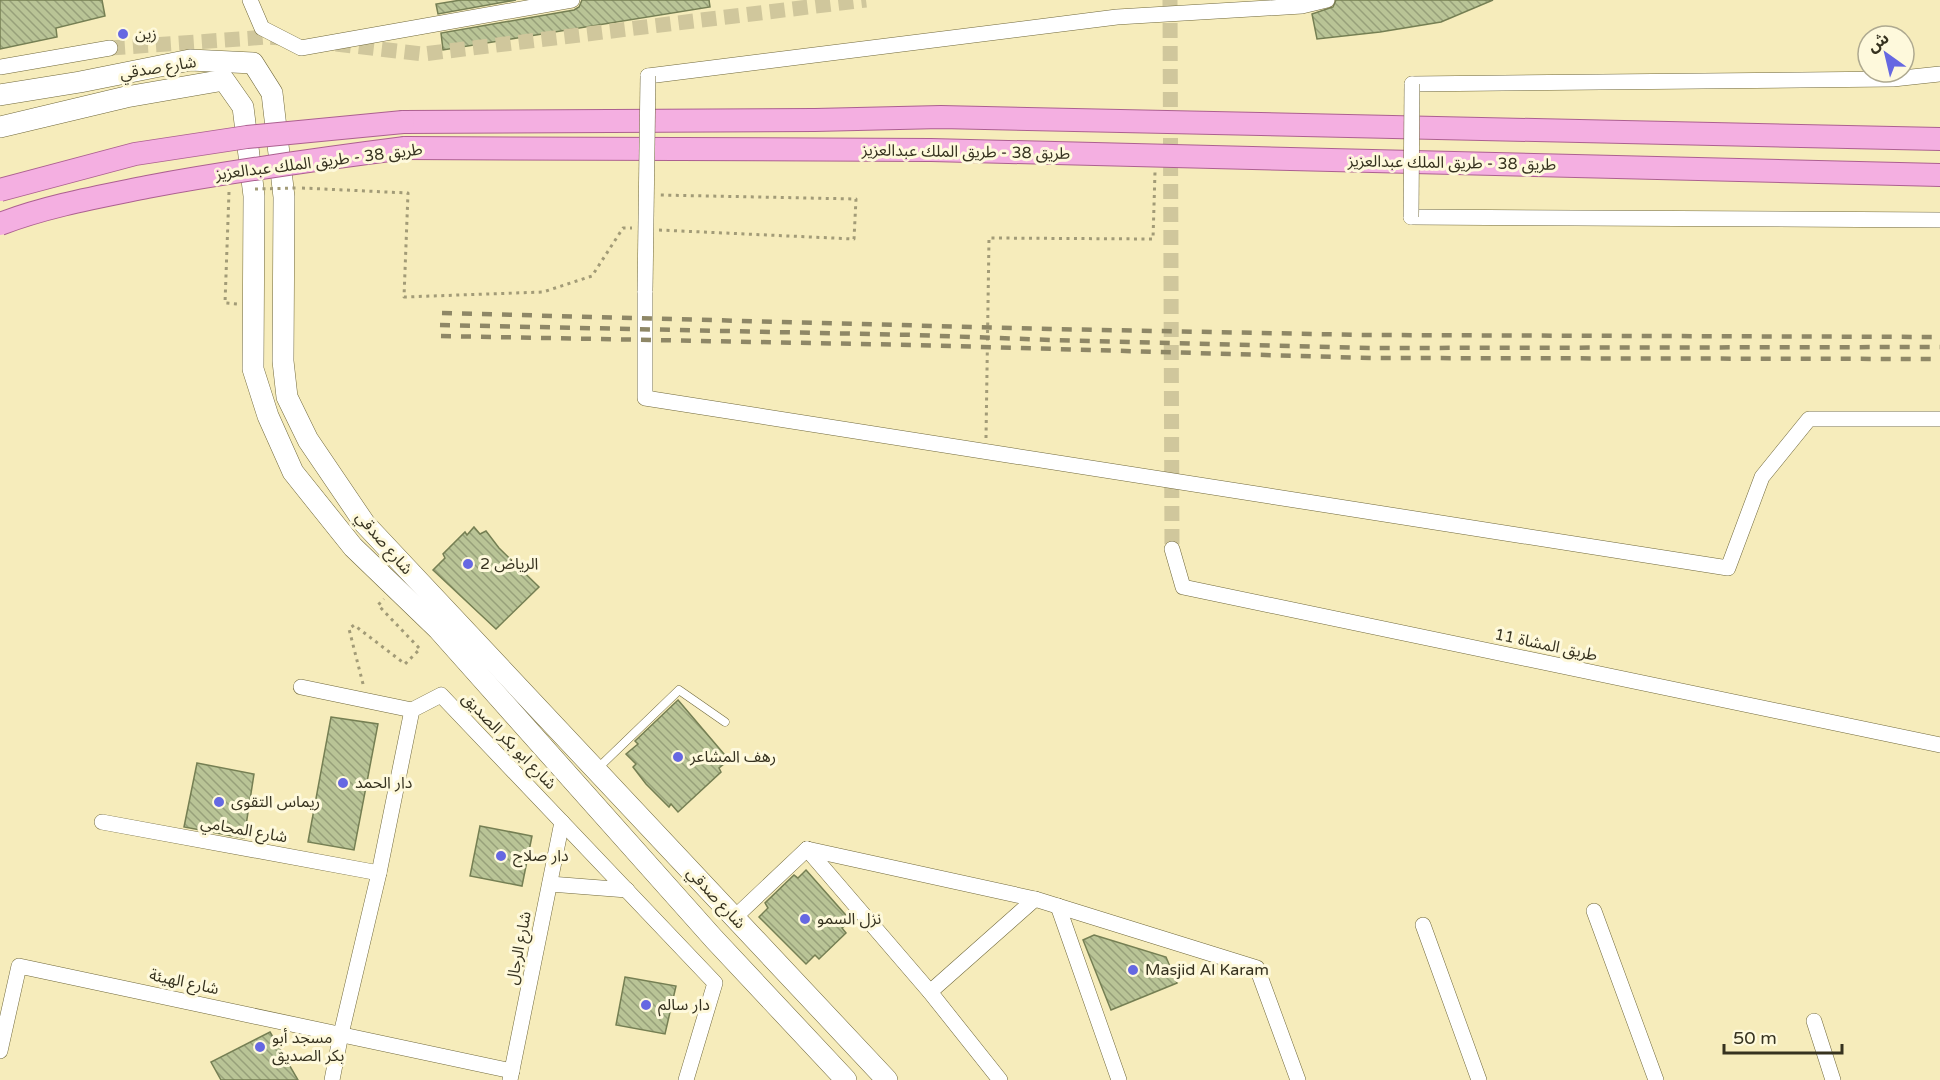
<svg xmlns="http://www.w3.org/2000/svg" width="1940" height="1080" font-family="'Varela Round','Noto Sans Arabic',sans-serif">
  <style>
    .building { fill: url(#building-back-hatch); stroke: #757f53; stroke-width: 1.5 }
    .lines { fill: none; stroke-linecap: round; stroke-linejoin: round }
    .street-tunnel { stroke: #d0c79c; stroke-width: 15; stroke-dasharray: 15 8; stroke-linecap: butt }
    .lane-casing { stroke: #70683b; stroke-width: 9 }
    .street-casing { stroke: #70683b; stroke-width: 16 }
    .secondary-casing { stroke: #70683b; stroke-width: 22 }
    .primary-casing { stroke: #ac6090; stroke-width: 24 }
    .path { stroke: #a29b77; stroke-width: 3; stroke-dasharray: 3 4.5; stroke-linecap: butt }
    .lane { stroke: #fff; stroke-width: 8 }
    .street { stroke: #fff; stroke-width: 15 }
    .secondary { stroke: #fff; stroke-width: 21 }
    .primary { stroke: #f4afe1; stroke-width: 22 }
    .rail { stroke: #8e8766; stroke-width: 4.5; stroke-dasharray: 10 10; stroke-linecap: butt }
    .street-bridge-casing { stroke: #70683b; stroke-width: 16; stroke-linecap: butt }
    .primary-bridge-casing { stroke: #ac6090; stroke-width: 24; stroke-linecap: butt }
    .path-bridge { stroke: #a29b77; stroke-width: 3; stroke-dasharray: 3 4.5; stroke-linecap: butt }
    .street-bridge { stroke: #fff; stroke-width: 15 }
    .primary-bridge { stroke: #f4afe1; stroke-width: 22 }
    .poi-dot { fill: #6668e2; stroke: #fef9dc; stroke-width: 2 }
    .labels { text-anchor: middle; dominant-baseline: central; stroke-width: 6; stroke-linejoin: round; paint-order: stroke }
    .poi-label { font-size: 16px; fill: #36321f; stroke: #fef9dc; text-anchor: start }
    .street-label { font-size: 16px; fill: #36321f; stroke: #fef9dc }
  </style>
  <defs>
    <pattern id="building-back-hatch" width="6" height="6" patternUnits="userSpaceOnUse" patternTransform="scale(1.5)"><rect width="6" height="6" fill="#b9c496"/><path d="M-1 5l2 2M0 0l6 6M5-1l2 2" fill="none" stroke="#97a07a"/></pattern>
  </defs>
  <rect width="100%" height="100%" fill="#f6ecbb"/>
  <g class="building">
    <polygon points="0,0 102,0 105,16 56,28 57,37 0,49"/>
    <polygon points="461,0 516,0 438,14 436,4"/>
    <polygon points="582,0 709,0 710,7 443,50 441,33 574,10 579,7"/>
    <polygon points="1336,0 1493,0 1441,22 1380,32 1317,39 1312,14 1333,7"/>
    <polygon points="474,527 480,534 486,531 499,548 539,587 496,629 433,570 445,558 443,554 465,532 467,535"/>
    <polygon points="678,700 729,760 719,768 721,772 678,812 671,804 669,807 646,784 633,767 636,764 626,754 638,744 635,741"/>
    <polygon points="331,717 378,724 354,850 308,842"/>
    <polygon points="197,763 254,774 244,838 184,827"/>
    <polygon points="480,826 532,836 522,886 470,876"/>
    <polygon points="806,870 851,921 842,928 846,933 819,959 815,955 806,964 759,917 768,908 765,903 794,875 798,878"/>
    <polygon points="1094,935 1166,957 1177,983 1111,1010 1083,940"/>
    <polygon points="625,977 676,986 665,1034 616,1025"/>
    <polygon points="270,1032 298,1080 221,1080 211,1062"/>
  </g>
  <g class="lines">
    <g class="street-tunnel">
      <polyline points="1170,0 1172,549"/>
      <polyline points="336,44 423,54 866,0"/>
      <polyline points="110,48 268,37 282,38"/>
    </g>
    <defs>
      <polyline id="lane" points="597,769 679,690 725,722"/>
      <g id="street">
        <polyline points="250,0 262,28 301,48 572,0"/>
        <polyline points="0,67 110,48"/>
        <polyline points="648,76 1117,17 1302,6 1327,0"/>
        <polyline points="1412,84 1893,79 1940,74"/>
        <polyline points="1411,217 1940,220"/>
        <polyline points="645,291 645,398 1728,568 1762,477 1809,419 1940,419"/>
        <polyline points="1172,549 1183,587 1940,745"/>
        <polyline points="301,687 412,710"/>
        <polyline points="412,710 441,695 715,983 686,1080"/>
        <polyline points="102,822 379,873"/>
        <polyline points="807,849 1035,899 1257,968 1298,1080"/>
        <polyline points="807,849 930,992 1000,1080"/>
        <polyline points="550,884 627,890"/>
        <polyline points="1058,906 1119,1080"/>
        <polyline points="1594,911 1656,1080"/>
        <polyline points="734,918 807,849"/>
        <polyline points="1423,925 1479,1080"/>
        <polyline points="930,992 1035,899"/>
        <polyline points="1814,1021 1833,1080"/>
        <polyline points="0,1051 19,966 512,1071"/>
        <polyline points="332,1080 341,1034 379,873 412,710"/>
        <polyline points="510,1080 562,822"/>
      </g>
      <g id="secondary">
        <polyline points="0,95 80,82 190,60 253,63 272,93 284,197 283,361 287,397 308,440 365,524 887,1080"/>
        <polyline points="0,127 126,97 224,80 243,107 254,196 253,369 268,416 293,472 353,547 438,629 714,939 846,1080"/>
      </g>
      <g id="primary">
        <polyline points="403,122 815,120 941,117 1940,139"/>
        <polyline points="405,148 931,150 1940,175"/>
      </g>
    </defs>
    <use href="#lane" class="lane-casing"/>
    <use href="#street" class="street-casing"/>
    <use href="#secondary" class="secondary-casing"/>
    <use href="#primary" class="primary-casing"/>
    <g class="path">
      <polyline points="302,188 408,193 404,297 543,292 592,276 623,228 632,228"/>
      <polyline points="229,192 225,303 237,304"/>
      <polyline points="659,230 854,239 856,199 660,195"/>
      <polyline points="986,438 989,238 1153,239 1155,172"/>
      <polyline points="363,684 349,629 354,625 405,664 420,649 378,605 384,599"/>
    </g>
    <use href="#lane" class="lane"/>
    <use href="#street" class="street"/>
    <use href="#secondary" class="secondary"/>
    <use href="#primary" class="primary"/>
    <g class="rail">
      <polyline points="442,313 1050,329 1368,335 1940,337"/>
      <polyline points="440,325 916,335 1051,340 1369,348 1940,347"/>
      <polyline points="441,336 915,345 1371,358 1940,359"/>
    </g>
    <defs>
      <g id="street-bridge">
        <polyline points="1411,217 1412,84"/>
        <polyline points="645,291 648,76"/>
      </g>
      <g id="primary-bridge">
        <polyline points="0,190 135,154 247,137 403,122"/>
        <path d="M0,224C47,206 98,197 147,187C233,171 319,159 405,148"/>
      </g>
    </defs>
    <use href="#street-bridge" class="street-bridge-casing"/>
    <use href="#primary-bridge" class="primary-bridge-casing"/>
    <polyline class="path-bridge" points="255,189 296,188"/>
    <use href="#street-bridge" class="street-bridge"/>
    <use href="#primary-bridge" class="primary-bridge"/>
  </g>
  <g class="poi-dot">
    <circle cx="123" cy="34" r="6"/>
    <circle cx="468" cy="564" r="6"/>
    <circle cx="678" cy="757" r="6"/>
    <circle cx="343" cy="783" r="6"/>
    <circle cx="219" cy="802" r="6"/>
    <circle cx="501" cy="856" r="6"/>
    <circle cx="805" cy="919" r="6"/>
    <circle cx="1133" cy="970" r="6"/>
    <circle cx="646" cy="1005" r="6"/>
    <circle cx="260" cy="1047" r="6"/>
  </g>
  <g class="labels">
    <g class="poi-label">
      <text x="135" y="34">زين</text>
      <text x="480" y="564">الرياض 2</text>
      <text x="690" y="757">رهف المشاعر</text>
      <text x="355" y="783">دار الحمد</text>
      <text x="231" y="802">ريماس التقوى</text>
      <text x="513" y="856">دار صلاح</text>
      <text x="817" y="919">نزل السمو</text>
      <text x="1145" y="970">Masjid Al Karam</text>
      <text x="658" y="1005">دار سالم</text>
      <text x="272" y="1038">مسجد أبو<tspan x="272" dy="18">بكر الصديق</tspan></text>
    </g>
    <g class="street-label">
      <text transform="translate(158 68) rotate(-9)">شارع صدقي</text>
      <text transform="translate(966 152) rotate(1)">طريق 38 - طريق الملك عبدالعزيز</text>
      <text transform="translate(319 162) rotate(-7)">طريق 38 - طريق الملك عبدالعزيز</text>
      <text transform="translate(1452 163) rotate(1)">طريق 38 - طريق الملك عبدالعزيز</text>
      <text transform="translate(384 543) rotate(49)">شارع صدقي</text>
      <text transform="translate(1546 645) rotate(12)">طريق المشاة 11</text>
      <text transform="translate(509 741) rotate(46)">شارع ابو بكر الصديق</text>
      <text transform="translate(244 830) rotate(10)">شارع المحامي</text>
      <text transform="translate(716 898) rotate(47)">شارع صدقي</text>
      <text transform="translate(519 948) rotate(-79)">شارع الرجال</text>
      <text transform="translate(184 982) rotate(12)">شارع الهيئة</text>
    </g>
  </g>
  <g transform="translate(1886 54) rotate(326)"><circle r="28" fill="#fef9dc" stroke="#aea990" stroke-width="1.5"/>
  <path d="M0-4.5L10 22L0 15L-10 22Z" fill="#6668e2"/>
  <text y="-9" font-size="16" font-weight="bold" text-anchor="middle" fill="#36321f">ش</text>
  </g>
  <path d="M1724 1044v9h118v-9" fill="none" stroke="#36321f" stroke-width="3"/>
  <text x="1733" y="1044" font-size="18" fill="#36321f" stroke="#fef9dc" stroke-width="4.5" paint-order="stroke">50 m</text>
</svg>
